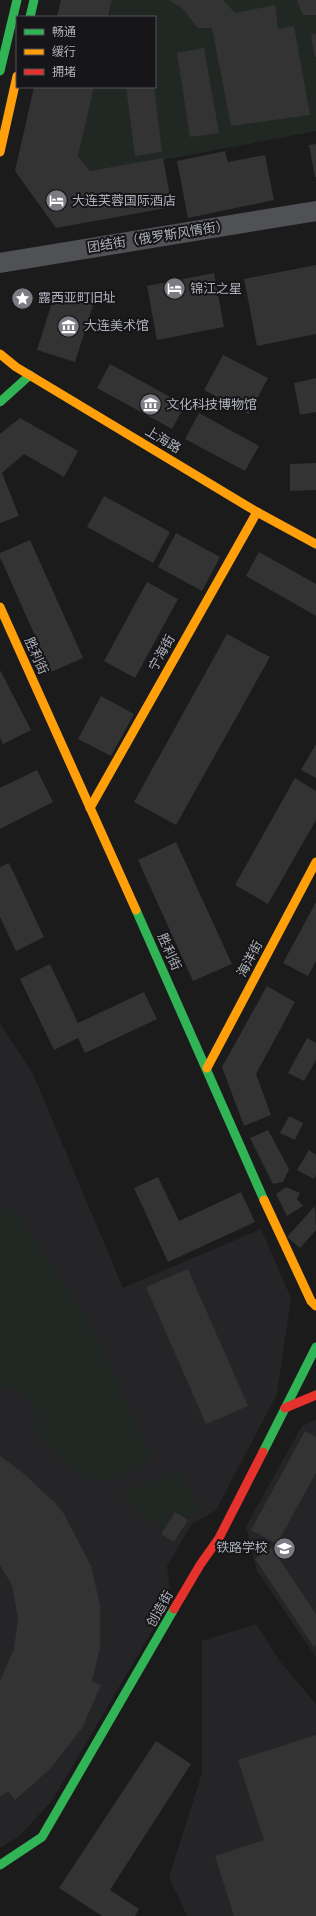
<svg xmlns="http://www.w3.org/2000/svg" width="316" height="1916" font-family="'Sofia Sans Condensed','Noto Sans SC',sans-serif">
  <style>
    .built { fill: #252528 }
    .green { fill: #212823 }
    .building { fill: #333334 }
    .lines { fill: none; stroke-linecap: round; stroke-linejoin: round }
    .street { stroke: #505155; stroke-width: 20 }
    .fast { stroke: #30b455; stroke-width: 9 }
    .slow { stroke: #ff9f0a; stroke-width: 9 }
    .jam { stroke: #e5322d; stroke-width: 9 }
    .labels { text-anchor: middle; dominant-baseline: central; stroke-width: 4; stroke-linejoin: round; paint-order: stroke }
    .poi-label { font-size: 13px; fill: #aeb1bb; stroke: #161518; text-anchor: start }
    .street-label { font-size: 13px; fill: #aeb1bb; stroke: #161518 }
  </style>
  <rect width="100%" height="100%" fill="#1b1b1c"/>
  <g class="built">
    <polygon points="0,1023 33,1074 123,1288 261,1229 291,1298 277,1394 216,1510 192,1524 167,1566 171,1599 52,1801 19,1836 0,1848"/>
    <polygon points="316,1419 316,1657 257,1571 246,1526 302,1426"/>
    <polygon points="256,1624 279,1660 316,1704 316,1916 187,1916 169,1877 202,1773 202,1641"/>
  </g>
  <g class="green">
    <polygon points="112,0 316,0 316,131 174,158 90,171 78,156 93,87 155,87 155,17 109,17"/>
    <path d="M6,1209L16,1210L90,1322L150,1454L146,1464L123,1478L95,1482L78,1475L33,1433C41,1399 27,1397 0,1384V1211Z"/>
    <path d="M179,1469L201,1512L189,1518L175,1510L163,1527C148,1518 128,1511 123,1493Z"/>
  </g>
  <g class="building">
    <polygon points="61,0 112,0 108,17 57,17"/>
    <polygon points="169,0 223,0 235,13 275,5 278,29 294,26 310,115 231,126 212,28 198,28 182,8"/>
    <polygon points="297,0 316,0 316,15 303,15"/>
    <polygon points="316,34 316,57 315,57 311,35"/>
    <polygon points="204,48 219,133 190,137 177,53"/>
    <polygon points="34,87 94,87 78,156 90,171 163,158 172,207 56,228 15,171"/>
    <polygon points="126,87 154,87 162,152 135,156"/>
    <polygon points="316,144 316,177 315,177 309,145"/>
    <polygon points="225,151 228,162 265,155 274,200 188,218 177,161"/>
    <polygon points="316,265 316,334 257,346 244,279"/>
    <polygon points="214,273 224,327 157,340 147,286"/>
    <polygon points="55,293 93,305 75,362 37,350"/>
    <polygon points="223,355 268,378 249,414 204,390"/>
    <polygon points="110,364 185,405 172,429 97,388"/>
    <polygon points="316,378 316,412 300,415 294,383"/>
    <polygon points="199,413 259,446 245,471 185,439"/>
    <polygon points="20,418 78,451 64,477 24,454 2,473 19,516 0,523 0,434"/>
    <polygon points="316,463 316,490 290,491 290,464"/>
    <polygon points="104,496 170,532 153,563 87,527"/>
    <polygon points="176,533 220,557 202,591 158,567"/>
    <polygon points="30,540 83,658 51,672 0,557 0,553"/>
    <polygon points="259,552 316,584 316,616 246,576"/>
    <polygon points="147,582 178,599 135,678 104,661"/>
    <polygon points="227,634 270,657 176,825 134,802"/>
    <polygon points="0,670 31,730 3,744 0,738"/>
    <polygon points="101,696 134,714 111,756 78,739"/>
    <polygon points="316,744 316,778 301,770"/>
    <polygon points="37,770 53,802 0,829 0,788"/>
    <polygon points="295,778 316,791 316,820 268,904 235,885"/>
    <polygon points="176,842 232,964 193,981 138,860"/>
    <polygon points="9,863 44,937 16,951 0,917 0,867"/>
    <polygon points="316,902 316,961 308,976 283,963"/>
    <polygon points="50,964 78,1023 144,992 157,1019 85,1053 78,1038 54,1050 20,979"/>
    <polygon points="267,986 295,1002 256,1074 271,1115 244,1126 222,1067"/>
    <polygon points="307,1038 316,1043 316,1060 304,1081 288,1073"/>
    <polygon points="289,1116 303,1123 295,1140 280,1133"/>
    <polygon points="268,1130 289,1169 283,1182 273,1184 250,1138"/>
    <polygon points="309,1150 316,1155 316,1175 314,1179 297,1170"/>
    <polygon points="158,1177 179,1221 241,1192 255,1222 168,1262 134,1188"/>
    <polygon points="286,1187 300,1193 297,1199 303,1206 287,1216 276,1194"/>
    <polygon points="315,1206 316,1230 300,1248 287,1237"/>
    <polygon points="188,1269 248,1406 206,1424 146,1287"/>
    <polygon points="305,1431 316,1437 316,1473 277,1544 251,1530"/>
    <polygon points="0,1456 23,1473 54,1502 64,1514 91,1566 100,1605 100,1648 92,1681 101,1685 82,1728 50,1769 15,1800 8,1791 0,1797 0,1681 14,1649 18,1618 12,1585 0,1565"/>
    <polygon points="175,1512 188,1520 174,1542 161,1534"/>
    <polygon points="272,1548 316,1614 316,1645 314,1647 255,1559"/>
    <polygon points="316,1735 316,1916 234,1916 215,1856 264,1840 238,1760"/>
    <polygon points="156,1741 191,1764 110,1890 139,1909 135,1916 102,1916 59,1888"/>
  </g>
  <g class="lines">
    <polyline class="street" points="0,263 316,211"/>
    <g class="fast">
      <polyline points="30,17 34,0"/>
      <polyline points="0,71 17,0"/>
      <polyline points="0,402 30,375"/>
      <polyline points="136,910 264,1200"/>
      <polyline points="263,1452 316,1347"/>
      <polyline points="0,1865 42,1837 174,1609"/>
    </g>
    <g class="slow">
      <polyline points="0,152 17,76"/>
      <polyline points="0,354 16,367 257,512 316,544"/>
      <polyline points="0,607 136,910"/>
      <polyline points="90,808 257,512"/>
      <polyline points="207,1068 316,862"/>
      <polyline points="264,1200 311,1301 316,1306"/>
    </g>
    <g class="jam">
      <polyline points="285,1408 316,1395"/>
      <polyline points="174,1609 200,1565 219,1538 263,1452"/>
    </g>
  </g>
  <defs>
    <symbol id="hotel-disc" viewBox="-11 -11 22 22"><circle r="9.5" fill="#7b7c83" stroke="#161518"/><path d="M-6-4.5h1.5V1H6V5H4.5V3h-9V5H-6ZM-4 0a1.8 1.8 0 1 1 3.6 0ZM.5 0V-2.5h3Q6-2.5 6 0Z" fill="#fff"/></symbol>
    <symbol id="sight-disc" viewBox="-11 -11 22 22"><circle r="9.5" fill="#7b7c83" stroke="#161518"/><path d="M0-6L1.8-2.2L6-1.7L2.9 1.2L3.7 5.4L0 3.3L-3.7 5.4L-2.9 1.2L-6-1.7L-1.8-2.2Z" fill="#fff"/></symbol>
    <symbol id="museum-disc" viewBox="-11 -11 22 22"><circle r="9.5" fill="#7b7c83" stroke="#161518"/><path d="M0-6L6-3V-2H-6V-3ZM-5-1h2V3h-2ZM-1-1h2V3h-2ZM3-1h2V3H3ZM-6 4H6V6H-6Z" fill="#fff"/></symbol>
    <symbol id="university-disc" viewBox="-11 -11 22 22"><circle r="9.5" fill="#7b7c83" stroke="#161518"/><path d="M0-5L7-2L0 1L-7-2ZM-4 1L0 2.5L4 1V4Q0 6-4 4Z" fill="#fff"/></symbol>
  </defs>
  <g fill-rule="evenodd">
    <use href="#hotel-disc" x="44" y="188" width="25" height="25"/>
    <use href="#hotel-disc" x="162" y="276" width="25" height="25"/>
    <use href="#sight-disc" x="10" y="286" width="25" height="25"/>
    <use href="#museum-disc" x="56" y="314" width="25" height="25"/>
    <use href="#museum-disc" x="138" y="392" width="25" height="25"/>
    <use href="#university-disc" x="272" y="1536" width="25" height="25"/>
  </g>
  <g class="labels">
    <g class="poi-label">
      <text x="72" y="201">大连芙蓉国际酒店</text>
      <text x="190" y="289">锦江之星</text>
      <text x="38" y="298">露西亚町旧址</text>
      <text x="84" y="326">大连美术馆</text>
      <text x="166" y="405">文化科技博物馆</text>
      <text x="268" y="1548" text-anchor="end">铁路学校</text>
    </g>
    <g class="street-label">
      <text transform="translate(158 237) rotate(-9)">团结街（俄罗斯风情街）</text>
      <text transform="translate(163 440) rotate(31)">上海路</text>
      <text transform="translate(162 653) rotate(-61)">宁海街</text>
      <text transform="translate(36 656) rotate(66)">胜利街</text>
      <text transform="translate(169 952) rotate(66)">胜利街</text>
      <text transform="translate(250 959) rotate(-62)">海洋街</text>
      <text transform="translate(160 1609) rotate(-60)">创造街</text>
    </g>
  </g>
  <rect x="16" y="16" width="140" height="72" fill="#161518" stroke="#535359"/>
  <rect x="24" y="29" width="20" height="6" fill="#30b455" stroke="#535359"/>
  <text x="52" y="36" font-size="12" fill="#aeb1bb">畅通</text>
  <rect x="24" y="49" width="20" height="6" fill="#ff9f0a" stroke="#535359"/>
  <text x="52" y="56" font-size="12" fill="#aeb1bb">缓行</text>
  <rect x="24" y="69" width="20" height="6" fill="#e5322d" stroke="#535359"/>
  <text x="52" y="76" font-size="12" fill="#aeb1bb">拥堵</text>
</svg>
